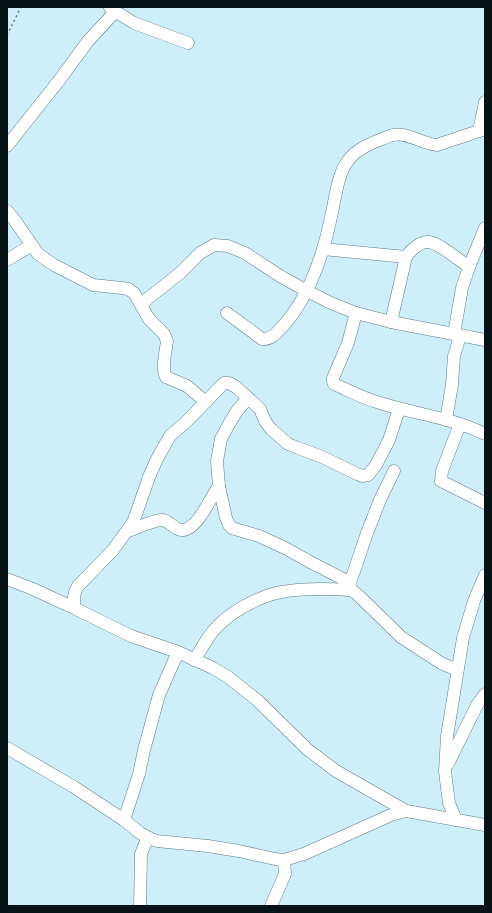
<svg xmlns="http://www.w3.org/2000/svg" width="492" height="913" font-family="Montserrat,sans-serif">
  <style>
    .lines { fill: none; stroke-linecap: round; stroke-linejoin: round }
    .minor-casing { stroke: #5e7b86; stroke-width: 13 }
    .path { stroke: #647981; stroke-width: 1.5; stroke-dasharray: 2 3; stroke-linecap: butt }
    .minor { stroke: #fff; stroke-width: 12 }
  </style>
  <rect width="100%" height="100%" fill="#ceeefa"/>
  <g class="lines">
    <defs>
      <g id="minor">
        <polyline points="110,8 134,23 188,43"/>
        <polyline points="479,131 485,102"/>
        <polyline points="7,146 61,78 88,41 115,12"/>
        <path d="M7,211L13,218L38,254L54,265L93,285L122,288L128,289L134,293L149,319L164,334L167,341C166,351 161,368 166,377L187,386L206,402"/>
        <polyline points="323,249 406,257"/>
        <polyline points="7,260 32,245"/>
        <polyline points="141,304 180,273 200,253 214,245 228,246 245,253 280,276 307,291 331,303 356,313 391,322 485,340"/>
        <path d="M227,313L262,339C272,340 278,331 284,325C310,295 323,256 331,217C335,201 337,176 347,162C355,150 369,144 382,139C385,138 389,136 393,135C408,132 422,144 437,145L485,129"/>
        <path d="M356,313L348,343L333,378V381L334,384C348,390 362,398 377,402C413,414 451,417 485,434"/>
        <path d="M391,322L406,257C411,250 420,241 429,242C439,243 460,261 469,267"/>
        <polyline points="454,334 462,288 469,267 485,228"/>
        <polyline points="248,398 237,411 229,424 221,439 217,461 219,486 226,518 229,525 232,528 235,529 259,536 285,548 312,563 349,582"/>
        <polyline points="446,420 452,385 454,356 460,336"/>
        <polyline points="460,424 442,471 441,481 485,503"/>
        <path d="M126,532C135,529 153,520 162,520C171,521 177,534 187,529C201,522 210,498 219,486"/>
        <polyline points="7,579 33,589 74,608 131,636 178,652 213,668 228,677 257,700 307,749 336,771 406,811"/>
        <polyline points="348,589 367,533 380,500 394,471"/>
        <path d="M74,608C74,600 73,593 78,586L113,550L126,532L134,520L149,477L157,459L170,436L187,421L224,383H229L236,387L260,409L265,421L271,429L288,444L298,448L320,456L357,474L362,476L368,475L376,465L389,440L399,409"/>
        <path d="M194,660C201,650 206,640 213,631C226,616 246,604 264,597C280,590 305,589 322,589C329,589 347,589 353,591C355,592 356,594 358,595L401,637L441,663L457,670"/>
        <polyline points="7,748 74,787 124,820 140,833 149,838 157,841 208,846 239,851 275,859 284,860 304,854 391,815 406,811 412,812 485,825"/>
        <polyline points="448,764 477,705 485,694"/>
        <polyline points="124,820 139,774 144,750 159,695 178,652"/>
        <polyline points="456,820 449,803 447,788 445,771 447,736 463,638 474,601 485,575"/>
        <polyline points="140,906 141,854 145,844 149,838"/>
        <polyline points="271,906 285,874 284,860"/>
      </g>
    </defs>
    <use href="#minor" class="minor-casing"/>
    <polyline class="path" points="7,35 21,7"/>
    <use href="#minor" class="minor"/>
  </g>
  <rect width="492" height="913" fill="none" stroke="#081317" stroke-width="16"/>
</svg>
